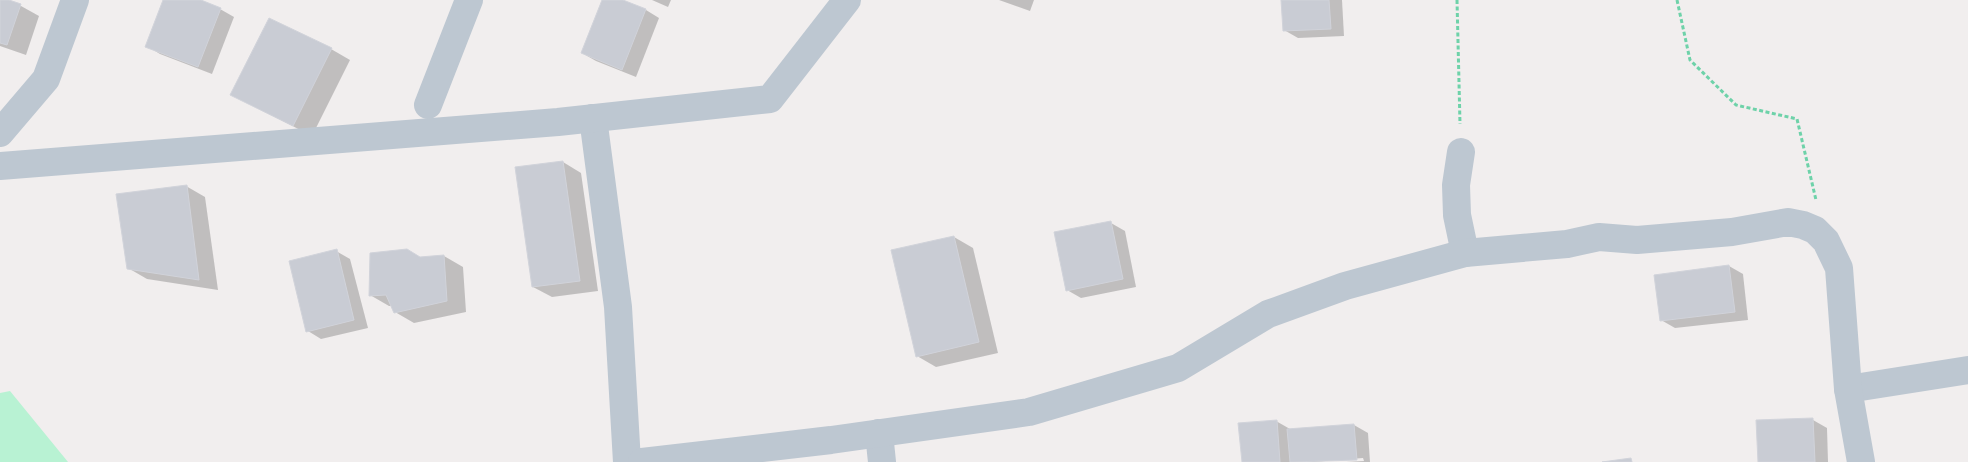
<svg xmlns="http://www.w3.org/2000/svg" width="1968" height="462" font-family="Signika,sans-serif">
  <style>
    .green { fill: #b8f2d3 }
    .shadow { fill: #0003 }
    .building { fill: #c9ccd4; stroke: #d1d3da }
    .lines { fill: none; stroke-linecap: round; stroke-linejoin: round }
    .path { stroke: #6ed2a9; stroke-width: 3; stroke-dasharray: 4 2.5; stroke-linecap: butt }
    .street { stroke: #bdc7d1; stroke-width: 28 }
  </style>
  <rect width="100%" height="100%" fill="#f1eeee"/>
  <polygon class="green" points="10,391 68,462 0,462 0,393"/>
  <g class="shadow">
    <polygon points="0,0 21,6 39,16 26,55 0,46"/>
    <polygon points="164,0 197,0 220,9 234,17 212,74 160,54 147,46"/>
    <polygon points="603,0 619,0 646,10 659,18 636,77 596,61 582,53"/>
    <polygon points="652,0 671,0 668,7"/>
    <polygon points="999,0 1034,0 1030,11"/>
    <polygon points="1282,0 1342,0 1344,36 1298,38 1284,30"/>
    <polygon points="331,49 350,60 312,136 232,95"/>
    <polygon points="563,162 581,173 598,291 552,297 533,287"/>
    <polygon points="186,186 205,197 218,290 147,279 128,268"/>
    <polygon points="1111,223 1125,231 1136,287 1081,298 1067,290"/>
    <polygon points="954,237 973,248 998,353 936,367 917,356"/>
    <polygon points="336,251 350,259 368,328 321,339 308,331"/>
    <polygon points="444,256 463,267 466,312 414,323 395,312 393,306 389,306 370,295 420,258"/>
    <polygon points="1729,266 1743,274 1748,320 1675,328 1661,320"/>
    <polygon points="1813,420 1827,428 1828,462 1759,462 1757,421"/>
    <polygon points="1276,421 1290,429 1354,425 1368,433 1370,462 1346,462 1364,461 1363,458 1313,462 1243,462"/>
  </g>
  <g class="building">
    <polygon points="0,0 9,0 21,4 7,45 0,43"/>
    <polygon points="163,0 201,0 221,8 198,67 145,47"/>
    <polygon points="602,0 623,0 646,9 622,70 581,53"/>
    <polygon points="1281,0 1329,0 1331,29 1283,31"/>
    <polygon points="269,18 332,48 293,126 230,95"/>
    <polygon points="563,161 580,281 532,287 515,167"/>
    <polygon points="187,185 199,280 127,269 116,194"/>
    <polygon points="1111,221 1123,279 1066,291 1054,232"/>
    <polygon points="954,236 979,342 916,357 891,250"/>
    <polygon points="337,249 354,320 306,332 289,261"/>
    <polygon points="407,249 420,257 444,255 447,301 394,313 386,295 369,296 370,253"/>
    <polygon points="1729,265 1735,312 1660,321 1654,275"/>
    <polygon points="1813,418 1815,462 1758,462 1756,420"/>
    <polygon points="1277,420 1280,462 1242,462 1238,423"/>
    <polygon points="1354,424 1357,460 1290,462 1287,429"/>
    <polygon points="1631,458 1632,462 1602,462"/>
  </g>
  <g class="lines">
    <g class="path">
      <polyline points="1457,0 1460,124"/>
      <polyline points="1677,0 1690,60 1736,105 1797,119 1816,200"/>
    </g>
    <g class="street">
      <polyline points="428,105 469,0"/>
      <polyline points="593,118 618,307 627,462"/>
      <polyline points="0,133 46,79 75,0"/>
      <polyline points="1461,152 1456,185 1457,215 1465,253"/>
      <polyline points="0,166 558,122 770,99 847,0"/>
      <polyline points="1848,389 1968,370"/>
      <polyline points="879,433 882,462"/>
      <polyline points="642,462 831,440 1029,412 1178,368 1268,314 1345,286 1465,253 1567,244 1599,237 1637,240 1732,232 1788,222 1803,225 1815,230 1826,241 1839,268 1848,389 1861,462"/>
    </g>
  </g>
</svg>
